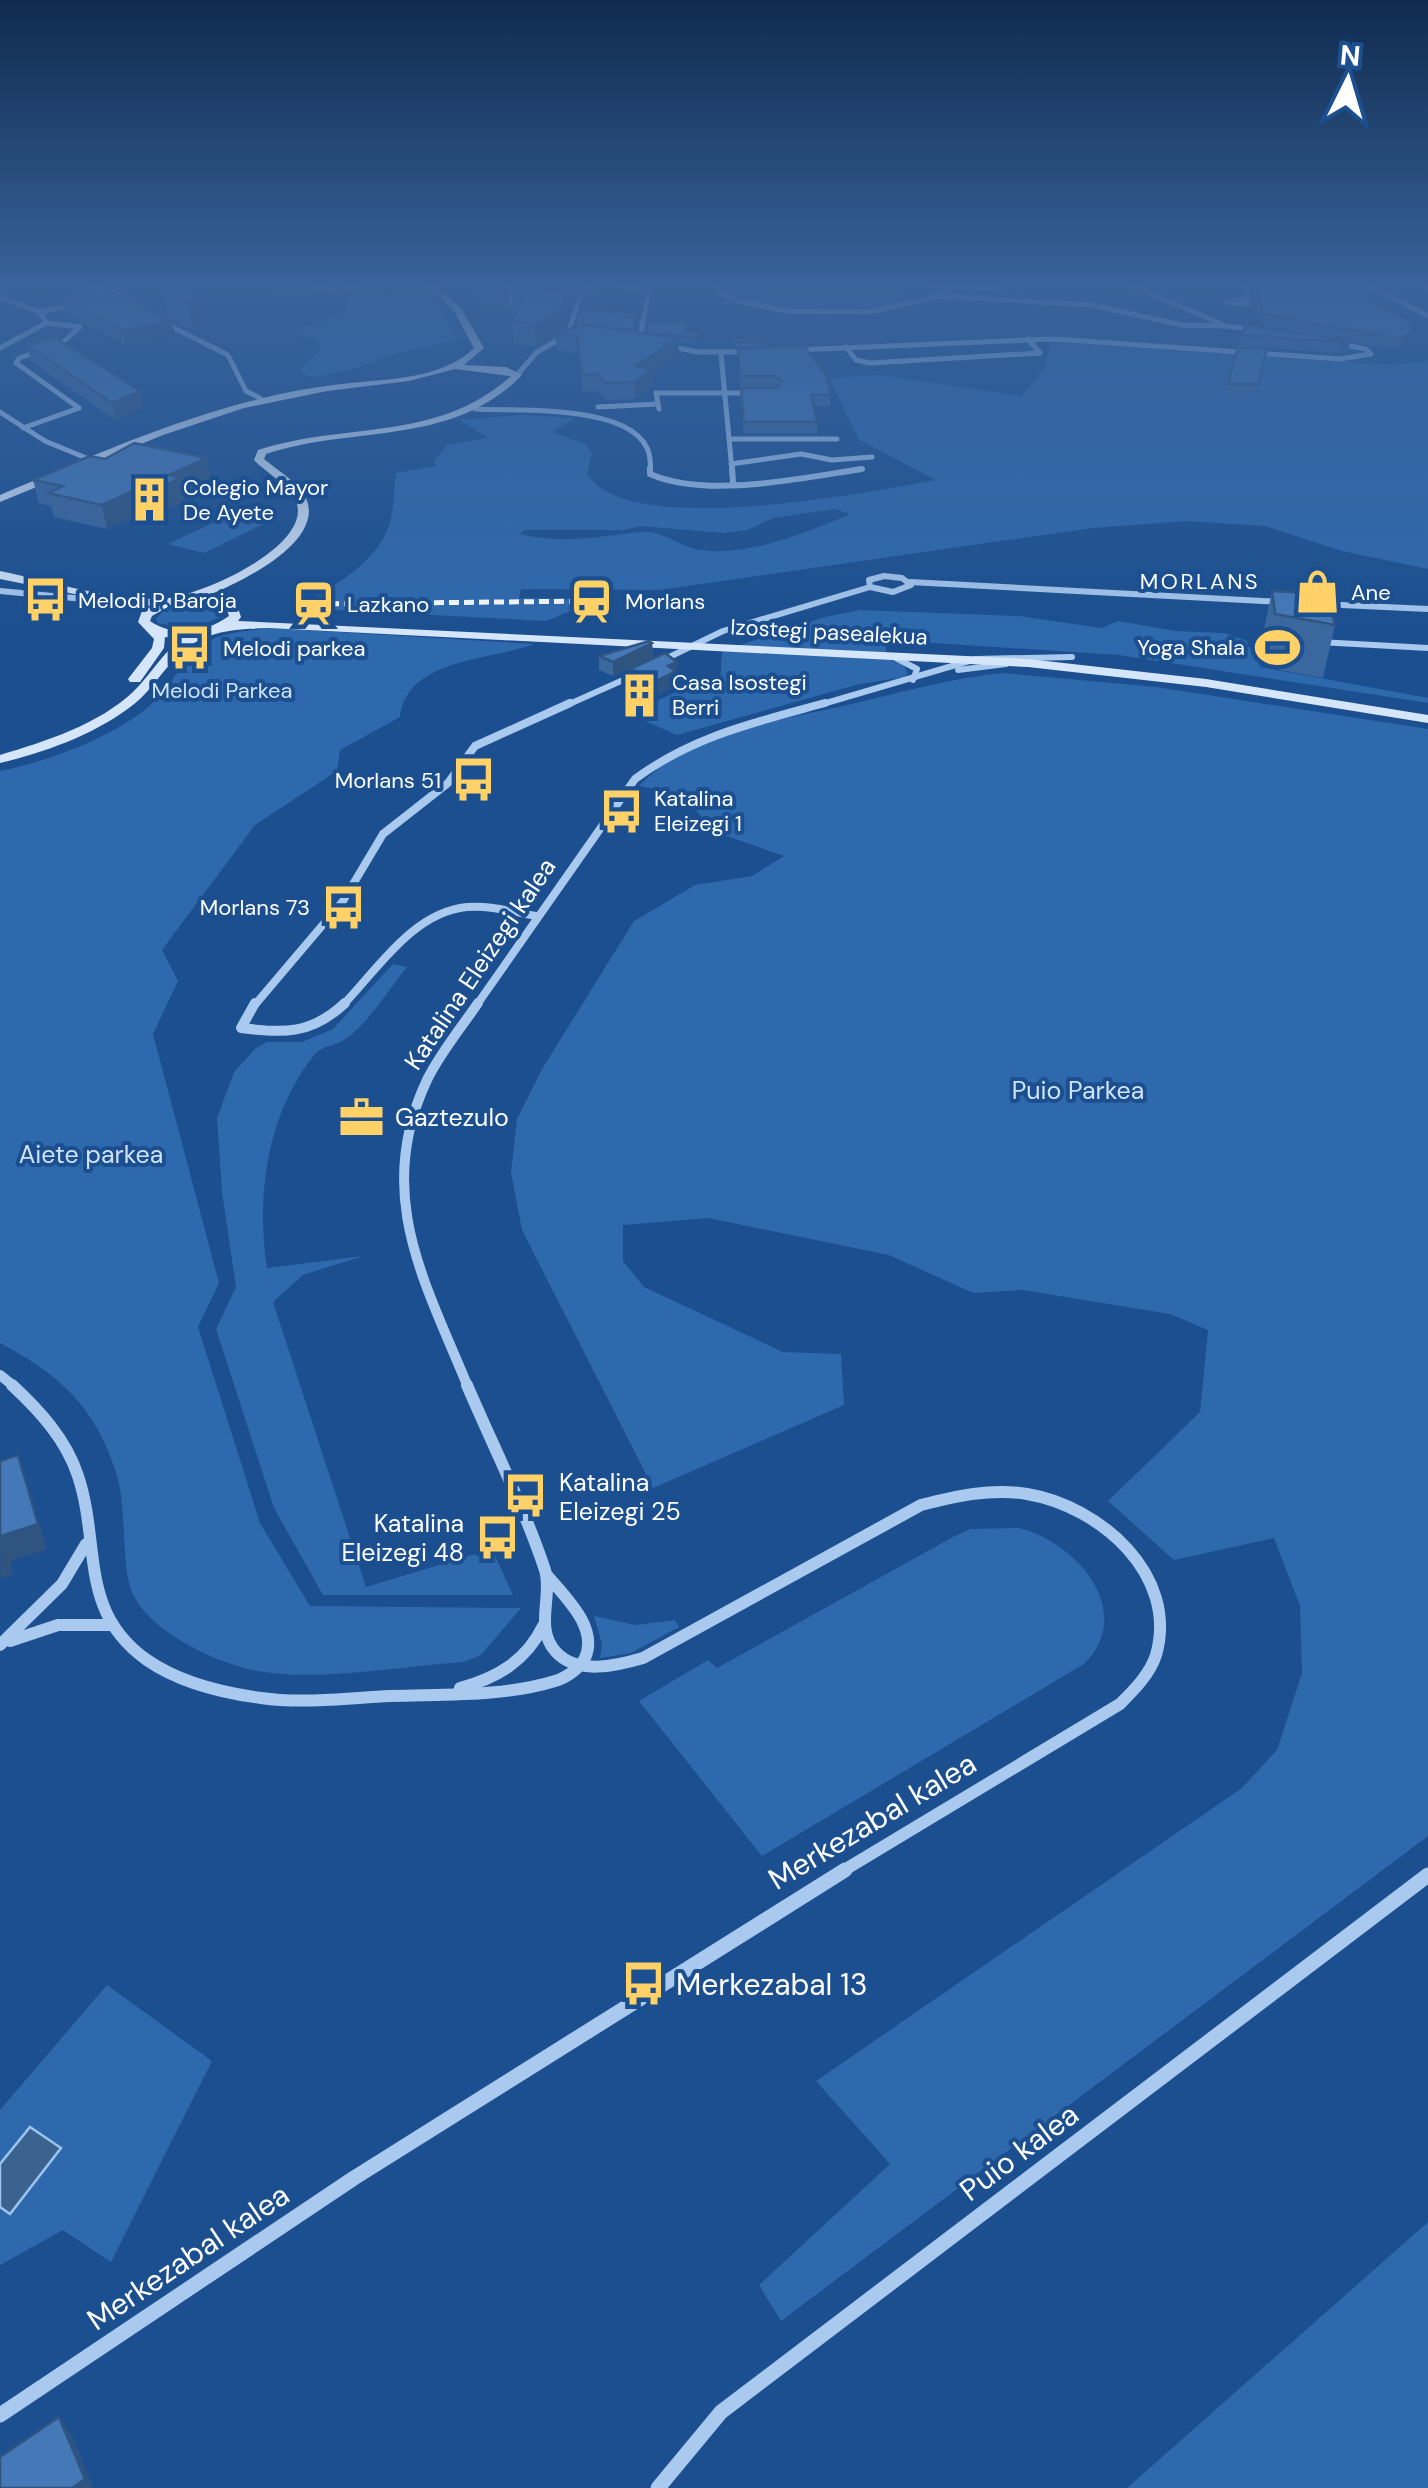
<svg xmlns="http://www.w3.org/2000/svg" width="1428" height="2488" font-family="'DM Sans',sans-serif">
  <style>
    .green { fill: #2e69ad; fill-rule: evenodd }
    .water { fill: #3c6290; stroke: #9cc4f0; stroke-width: 2.5 }
    .lines { fill: none; stroke-linecap: round; stroke-linejoin: round }
    .street-far5 { stroke: #a9c9ee; stroke-width: 5 }
    .street-far4 { stroke: #a9c9ee; stroke-width: 6 }
    .street-far3 { stroke: #a9c9ee; stroke-width: 8 }
    .street-far2 { stroke: #a9c9ee; stroke-width: 10 }
    .street-far1 { stroke: #a9c9ee; stroke-width: 12 }
    .street { stroke: #a9c9ee; stroke-width: 15 }
    .secondary { fill: #d6e6fa; fill-rule: evenodd }
    .rail { stroke: #fff; stroke-width: 5; stroke-dasharray: 10 5; stroke-linecap: butt }
    .wall { fill: #3a679d }
    .shaded-wall { fill: #305480 }
    .building { fill: #4478b7; stroke: #305480; stroke-width: 2.5 }
    .labels { text-anchor: middle; dominant-baseline: central; stroke-width: 8; stroke-linejoin: round; paint-order: stroke }
    .far-poi-label { font-size: 22px; fill: #fff; stroke: #1b4f8f; text-anchor: start }
    .far-neighbourhood-label { font-size: 22px; letter-spacing: 2.5px; fill: #fff; stroke: #1b4f8f }
    .far-street-label { font-size: 22px; fill: #fff; stroke: #1b4f8f }
    .far-park-label { font-size: 22px; fill: #cfe3fa; stroke: #1b4f8f }
    .street-label { font-size: 25px; fill: #fff; stroke: #1b4f8f }
    .park-label { font-size: 25px; fill: #cfe3fa; stroke: #1b4f8f }
    .poi-label { font-size: 25px; fill: #fff; stroke: #1b4f8f; text-anchor: start }
    .near-street-label { font-size: 30px; fill: #fff; stroke: #1b4f8f }
    .near-poi-label { font-size: 30px; fill: #fff; stroke: #1b4f8f; text-anchor: start }
  </style>
  <rect width="100%" height="100%" fill="#1b4f8f"/>
  <g class="green">
    <path d="M726,284H893L897,295L912,297C875,312 748,324 726,284Z"/>
    <polygon points="363,291 386,297 424,293 441,309 459,340 387,355 361,367 311,378 299,369 321,349 316,339 286,334 339,316 347,311 345,296"/>
    <path d="M1052,342L1389,365L1428,361V569L1342,551L1265,526L1187,521L1092,528L659,590L521,589L519,598L576,599L573,610L546,621L297,608C330,588 380,562 390,522C394,507 394,489 396,473L436,466L434,461L447,445L488,438L460,420L523,415L575,418L552,432L585,444L592,453L587,474C626,540 869,492 936,480L859,440L829,378L879,375L1022,396L1043,370ZM835,509L850,514C808,532 748,557 701,550C681,548 662,530 642,532C600,536 562,545 520,534L524,530H623L641,526L724,533L747,530L773,518Z"/>
    <polygon points="228,516 263,524 204,553 168,544"/>
    <polygon points="188,603 215,605 223,610 223,616 192,629 158,623 156,618 167,608"/>
    <polygon points="859,610 1019,616 1102,628 1118,621 1176,631 1224,633 1247,641 1248,647 1257,648 1260,667 1428,698 1428,703 1119,655 886,640 886,658 904,665 908,674 903,677 856,685 677,735 629,714 695,683 720,683 722,651 825,617"/>
    <path d="M272,628L534,644C490,661 407,658 400,717L340,750L337,771L255,825L162,950L178,981L153,1034L219,1283L198,1327L260,1523L310,1606L521,1608L481,1655L464,1662C402,1666 325,1681 264,1672C221,1666 140,1630 129,1583C121,1546 127,1505 115,1469C93,1404 58,1374 0,1343V771C46,762 104,740 142,712C166,694 178,668 198,648C216,632 250,631 272,628Z"/>
    <path d="M1003,673L1156,687L1428,729V1836L781,2321L759,2285L890,2164L816,2081L1242,1788L1277,1750L1302,1673L1300,1606L1274,1538L1174,1560L1108,1501L1200,1412L1208,1330L1170,1314L1023,1290L973,1293L889,1255L708,1218L623,1225V1261L644,1287L783,1352L841,1354L844,1405L653,1488L522,1230L511,1173L517,1119L542,1069L634,921L695,885L752,876L784,856L710,830C692,798 674,792 639,786C692,730 780,721 852,704C902,692 952,678 1003,673Z"/>
    <path d="M393,964L407,967C389,989 370,1021 347,1038C337,1046 322,1045 314,1055C267,1114 256,1196 267,1268L363,1256L303,1275L273,1302L366,1587L492,1549L513,1595H323L274,1508L216,1329L236,1287L222,1192L217,1118L234,1072L256,1048L267,1042H302L333,1029Z"/>
    <path d="M1019,1528C1076,1542 1137,1611 1084,1664L762,1856L639,1701L708,1660L717,1668L953,1537L970,1529Z"/>
    <polygon points="594,1616 635,1625 675,1620 679,1627 631,1653 600,1658 602,1644"/>
    <polygon points="107,1985 212,2061 111,2262 63,2230 0,2265 0,2110"/>
    <polygon points="1428,2222 1428,2488 1127,2488"/>
  </g>
  <polygon class="water" points="30,2127 61,2148 10,2214 0,2207 0,2164"/>
  <g class="lines">
    <g class="street-far5">
      <polyline points="87,284 118,294 141,308"/>
      <polyline points="301,284 337,292 357,284"/>
      <polyline points="509,284 511,304"/>
      <polyline points="617,284 649,291 639,341"/>
      <polyline points="716,284 722,293 735,300 786,311 869,312 939,296 1092,305 1182,325 1226,326"/>
      <polyline points="902,284 1000,288"/>
      <polyline points="1129,284 1226,326 1254,330"/>
      <polyline points="1368,284 1428,316"/>
      <polyline points="1420,284 1428,287"/>
      <polyline points="0,297 40,312 46,323 0,348"/>
      <polygon points="1235,299 1249,304 1226,302"/>
      <polyline points="1243,300 1247,298 1244,284"/>
      <polyline points="40,312 73,305"/>
      <polyline points="164,323 228,355 246,391 260,398"/>
      <polyline points="567,336 580,297 594,284"/>
      <polyline points="666,346 698,352 748,352"/>
      <polyline points="846,347 856,360 870,363 1040,353 1028,339"/>
      <polyline points="795,350 1054,339 1340,359 1371,354 1366,349 1339,344"/>
      <polyline points="721,354 732,470"/>
      <polyline points="517,375 537,352 565,336"/>
      <polyline points="598,407 658,404"/>
      <path d="M475,409C521,412 659,401 650,470"/>
      <polyline points="659,409 656,393 755,393"/>
      <polyline points="0,412 45,441 91,460"/>
      <polyline points="23,428 79,408 16,363 19,358 61,344 80,327 46,323"/>
      <polyline points="730,439 837,439"/>
      <polyline points="731,464 801,454 832,460 872,457"/>
      <polyline points="854,470 862,469"/>
    </g>
    <g class="street-far4">
      <path d="M650,468V474C707,499 801,478 862,469"/>
      <polyline points="732,468 733,482"/>
      <polygon points="884,576 902,578 911,585 893,592 870,587 869,580"/>
      <polyline points="910,582 1283,602"/>
      <polyline points="0,591 84,599"/>
      <polyline points="1320,604 1428,609"/>
      <polyline points="1319,642 1428,648"/>
      <polyline points="894,657 917,669 913,680"/>
      <polyline points="661,661 723,631 870,587"/>
      <polyline points="958,670 1006,664"/>
      <polyline points="565,706 641,672"/>
      <polyline points="816,706 976,659 1072,657"/>
    </g>
    <g class="street-far3">
      <polyline points="254,1006 343,901 383,834 448,783 475,746 570,703"/>
      <path d="M342,1006C377,970 413,912 467,907C490,905 513,912 536,916"/>
      <path d="M476,1006L635,779C693,736 756,722 825,703"/>
    </g>
    <g class="street-far2">
      <path d="M255,1003L241,1028C284,1033 311,1035 345,1003"/>
      <polyline points="0,1375 15,1387"/>
      <path d="M468,1387C425,1282 373,1194 427,1080C440,1053 461,1028 478,1003"/>
    </g>
    <g class="street-far1">
      <path d="M12,1385C39,1410 66,1439 78,1476C101,1545 78,1611 147,1660C180,1683 223,1693 261,1698C303,1704 348,1698 390,1696C444,1694 503,1697 555,1681C566,1678 580,1668 585,1658C599,1627 564,1596 546,1574"/>
      <path d="M467,1385C493,1446 524,1507 545,1570C553,1596 534,1628 556,1652C577,1675 616,1666 643,1658L921,1505C956,1496 991,1488 1027,1494C1100,1506 1179,1575 1156,1655C1150,1674 1134,1690 1120,1704L841,1872"/>
      <polyline points="10,1641 58,1625 110,1625"/>
      <polyline points="0,1645 62,1584 86,1544"/>
      <path d="M460,1688C497,1678 526,1661 543,1626"/>
    </g>
    <g class="street">
      <polyline points="0,2415 354,2178 845,1870"/>
      <polyline points="658,2488 721,2412 1428,1875"/>
    </g>
    <path class="secondary" d="M425,284H434L461,308L484,348L464,365L506,367L522,375C452,447 353,425 266,454L264,459C278,471 304,485 308,504C318,545 239,583 209,595L236,602L241,617L238,621L1028,659L1206,679L1428,715V723L1206,687L1028,667L269,628C230,629 198,631 171,663C157,679 146,696 129,708C91,736 45,752 0,763V755C46,741 98,725 134,691C151,674 162,654 181,639L165,637L164,648L140,682H130L128,679L152,648L154,639L138,622L142,611L152,606L129,605L0,579V571C52,582 108,600 161,599C196,598 309,549 297,504C292,486 266,473 254,460L258,450C346,421 436,443 511,376L455,369L409,381L327,391L244,408L163,435L0,502V495C113,447 227,395 351,383C391,379 444,378 474,348L454,311ZM206,602L226,607L229,616C207,632 174,638 150,621L152,616L171,605Z"/>
    <polyline class="rail" points="314,604 592,601"/>
  </g>
  <g class="wall">
    <polygon points="263,284 310,284 311,293 296,295"/>
    <polygon points="473,284 504,284 507,309 484,309 484,300 475,301"/>
    <polygon points="514,284 582,284 583,286 567,294 568,314 562,331 576,327 575,325 637,318 634,332 646,333 648,322 688,328 687,332 703,338 694,344 678,342 679,354 653,372 653,385 634,399 606,400 598,391 583,392 578,353 556,350 556,338 536,347 514,344 512,321 518,308 515,309"/>
    <polygon points="1252,284 1339,284 1411,332 1408,343 1398,350 1350,342 1348,351 1340,353 1240,346 1242,335 1326,337 1261,325"/>
    <polygon points="162,287 198,300 203,329 193,331 167,316"/>
    <polygon points="61,299 172,321 175,335 125,345 64,313"/>
    <polygon points="736,338 766,340 766,346 736,347"/>
    <polygon points="27,345 140,391 143,408 115,420 31,361"/>
    <polygon points="738,349 831,395 830,406 814,406 817,422 817,433 744,433 741,388 777,388 776,387 740,387"/>
    <polygon points="1267,349 1256,395 1226,395 1228,384"/>
    <polygon points="207,458 211,481 184,494 185,501 151,517 138,514 107,529 54,517 51,506 39,503 33,480 105,459"/>
    <polygon points="1272,591 1335,625 1323,678 1265,667 1261,643"/>
    <polygon points="652,643 653,657 613,676 599,670 599,656"/>
    <polygon points="677,662 676,685 658,694 630,683 630,669"/>
  </g>
  <g class="shaded-wall">
    <polygon points="310,284 311,293 296,295 295,287"/>
    <polygon points="554,284 582,284 583,286 567,294 568,314 561,335 555,334 556,338 536,347 535,324 538,292"/>
    <polygon points="198,300 203,329 193,331 188,302"/>
    <polygon points="172,321 175,335 125,345 123,330"/>
    <polygon points="703,332 703,338 694,344 694,338"/>
    <polygon points="1411,332 1408,343 1398,350 1401,339"/>
    <polygon points="678,338 679,354 653,372 653,385 634,399 636,366"/>
    <polygon points="1350,341 1348,351 1340,353 1342,342"/>
    <polygon points="140,391 143,408 115,420 112,403"/>
    <polygon points="207,458 211,481 184,494 185,501 151,517 147,493 169,475"/>
    <polygon points="134,490 138,514 107,529 102,505"/>
    <polygon points="652,643 653,657 613,676 613,662"/>
    <polygon points="677,662 676,685 658,694 658,680 668,666"/>
    <polygon points="18,1455 47,1549 11,1561 13,1574 0,1579 1,1536"/>
    <polygon points="59,2417 72,2436 93,2488 72,2488"/>
  </g>
  <g class="building">
    <polygon points="286,284 310,284 295,287"/>
    <polygon points="473,284 504,284 506,292 483,293 484,284"/>
    <polygon points="514,284 554,284 538,292 514,292"/>
    <polygon points="1255,284 1339,284 1411,322 1411,332 1401,339 1263,314"/>
    <polygon points="175,285 198,300 188,302 162,287"/>
    <polygon points="108,291 172,321 123,330 61,299"/>
    <polygon points="526,291 567,292 560,312 535,324 512,321"/>
    <polygon points="581,309 637,313 634,330 575,325"/>
    <polygon points="648,322 688,323 686,332 703,332 694,338 646,332"/>
    <polygon points="583,324 678,338 636,366 653,369 634,382 606,383 597,374 582,375 577,336 555,334"/>
    <polygon points="1245,325 1350,341 1342,342 1242,335"/>
    <polygon points="54,337 140,391 112,403 27,345"/>
    <polygon points="765,337 766,340 736,342 736,338"/>
    <polygon points="804,346 827,377 831,395 811,395 817,422 744,422 741,388 777,388 782,381 776,376 740,376 738,349"/>
    <polygon points="1238,347 1267,349 1258,384 1228,384"/>
    <polygon points="134,443 207,458 169,475 181,478 147,493 134,490 102,505 48,493 63,486 33,480 90,456 105,459"/>
    <polygon points="1272,591 1327,594 1335,625 1275,614"/>
    <polygon points="649,641 652,643 613,662 599,656"/>
    <polygon points="665,653 677,662 668,666 676,671 658,680 630,669"/>
    <polygon points="18,1455 38,1524 1,1536 3,1549 0,1550 0,1461"/>
    <polygon points="59,2417 85,2479 72,2488 0,2488 0,2457"/>
  </g>
  <linearGradient id="sky" x2="0" y2="1"><stop stop-color="#0f2b4f"/><stop offset="0.45" stop-color="#39639b"/><stop offset="1" stop-color="#39639b" stop-opacity="0"/></linearGradient>
  <rect width="1428" height="632" fill="url(#sky)"/>
  <defs>
    <symbol id="building-bare" viewBox="-9 -9 18 18"><path d="M-4-6H4V6H1V3H-1V6H-4ZM-2.5-4.3h1.7v1.8h-1.7ZM.8-4.3h1.7v1.8H.8ZM-2.5-1h1.7V.8h-1.7ZM.8-1h1.7V.8H.8Z" fill="#ffd166" stroke="#1b4f8f" stroke-width="2.5" paint-order="stroke"/></symbol>
    <symbol id="shop-bare" viewBox="-9 -9 18 18"><path d="M-5-2.5h2.3a2.7 3.5 0 0 1 5.4 0H5L5.5 6h-11ZM-1.5-2.5h3a1.5 2.3 0 0 0-3 0Z" fill="#ffd166" stroke="#1b4f8f" stroke-width="2.5" paint-order="stroke"/></symbol>
    <symbol id="bus-bare" viewBox="-9 -9 18 18"><path d="M-5-6H5V4H4V6H2V4H-2V6H-4V4H-5ZM-3.5-4V0h7V-4ZM-3.5 1.2v1.5H-2V1.2ZM2 1.2v1.5H3.5V1.2Z" fill="#ffd166" stroke="#1b4f8f" stroke-width="2.5" paint-order="stroke"/></symbol>
    <symbol id="station-bare" viewBox="-9 -9 18 18"><path d="M-3-6H3Q5-6 5-4V2Q5 4 3 4L4.5 6H3L1.5 4h-3L-3 6H-4.5L-3 4Q-5 4-5 2V-4Q-5-6-3-6ZM-3.5-4v3h7v-3ZM-3.5 1v1.5H-2V1ZM2 1v1.5H3.5V1Z" fill="#ffd166" stroke="#1b4f8f" stroke-width="2.5" paint-order="stroke"/></symbol>
    <symbol id="stadium-bare" viewBox="-9 -9 18 18"><path d="M0-5a6.5 5 0 1 0 0 10a6.5 5 0 1 0 0-10ZM-3.5-1.8h7v3.6h-7Z" fill="#ffd166" stroke="#1b4f8f" stroke-width="2.5" paint-order="stroke"/></symbol>
    <symbol id="office-bare" viewBox="-9 -9 18 18"><path d="M-6-3h4V-5.5h4V-3h4V5H-6ZM-1-4.5V-3h2v-1.5ZM-6 0V1H6V0Z" fill="#ffd166" stroke="#1b4f8f" stroke-width="2.5" paint-order="stroke"/></symbol>
  </defs>
  <g fill-rule="evenodd">
    <use href="#building-bare" x="118" y="468" width="63" height="63"/>
    <use href="#shop-bare" x="1286" y="560" width="63" height="63"/>
    <use href="#bus-bare" x="14" y="568" width="63" height="63"/>
    <use href="#station-bare" x="560" y="570" width="63" height="63"/>
    <use href="#station-bare" x="282" y="572" width="63" height="63"/>
    <use href="#stadium-bare" x="1246" y="616" width="63" height="63"/>
    <use href="#bus-bare" x="158" y="616" width="63" height="63"/>
    <use href="#building-bare" x="608" y="664" width="63" height="63"/>
    <use href="#bus-bare" x="442" y="748" width="63" height="63"/>
    <use href="#bus-bare" x="590" y="780" width="63" height="63"/>
    <use href="#bus-bare" x="312" y="876" width="63" height="63"/>
    <use href="#office-bare" x="330" y="1086" width="63" height="63"/>
    <use href="#bus-bare" x="494" y="1464" width="63" height="63"/>
    <use href="#bus-bare" x="466" y="1506" width="63" height="63"/>
    <use href="#bus-bare" x="612" y="1952" width="63" height="63"/>
  </g>
  <g class="labels">
    <g class="far-poi-label">
      <text x="183" y="487">Colegio Mayor<tspan x="183" dy="25">De Ayete</tspan></text>
      <text x="1351" y="592">Ane</text>
      <text x="78" y="600">Melodi P. Baroja</text>
      <text x="625" y="601">Morlans</text>
      <text x="347" y="604">Lazkano</text>
      <text x="1245" y="647" text-anchor="end">Yoga Shala</text>
      <text x="223" y="648">Melodi parkea</text>
      <text x="672" y="682">Casa Isostegi<tspan x="672" dy="25">Berri</tspan></text>
      <text x="441" y="780" text-anchor="end">Morlans 51</text>
      <text x="654" y="798">Katalina<tspan x="654" dy="25">Eleizegi 1</tspan></text>
      <text x="310" y="907" text-anchor="end">Morlans 73</text>
    </g>
    <g class="far-neighbourhood-label">
      <text x="1200" y="581">MORLANS</text>
    </g>
    <g class="far-street-label">
      <text transform="translate(829 632) rotate(3)">Izostegi pasealekua</text>
    </g>
    <g class="far-park-label">
      <text x="222" y="690">Melodi Parkea</text>
    </g>
    <g class="street-label">
      <text transform="translate(480 964) rotate(-56)">Katalina Eleizegi kalea</text>
    </g>
    <g class="park-label">
      <text x="1078" y="1090">Puio Parkea</text>
      <text x="91" y="1154">Aiete parkea</text>
    </g>
    <g class="poi-label">
      <text x="395" y="1117">Gaztezulo</text>
      <text x="559" y="1482">Katalina<tspan x="559" dy="29">Eleizegi 25</tspan></text>
      <text x="464" y="1523" text-anchor="end">Katalina<tspan x="464" dy="29">Eleizegi 48</tspan></text>
    </g>
    <g class="near-street-label">
      <text transform="translate(872 1821) rotate(-31)">Merkezabal kalea</text>
      <text transform="translate(1019 2152) rotate(-37)">Puio kalea</text>
      <text transform="translate(188 2257) rotate(-34)">Merkezabal kalea</text>
    </g>
    <g class="near-poi-label">
      <text x="676" y="1984">Merkezabal 13</text>
    </g>
  </g>
  <g transform="translate(1348 80) rotate(5)" stroke="#1b4f8f" stroke-width="8" paint-order="stroke">
  <path d="M0-8L18 38L0 25L-18 38Z" fill="#ffffff"/>
  <text y="-15" font-size="28" font-weight="bold" text-anchor="middle" fill="#ffffff">N</text>
  </g>
</svg>
